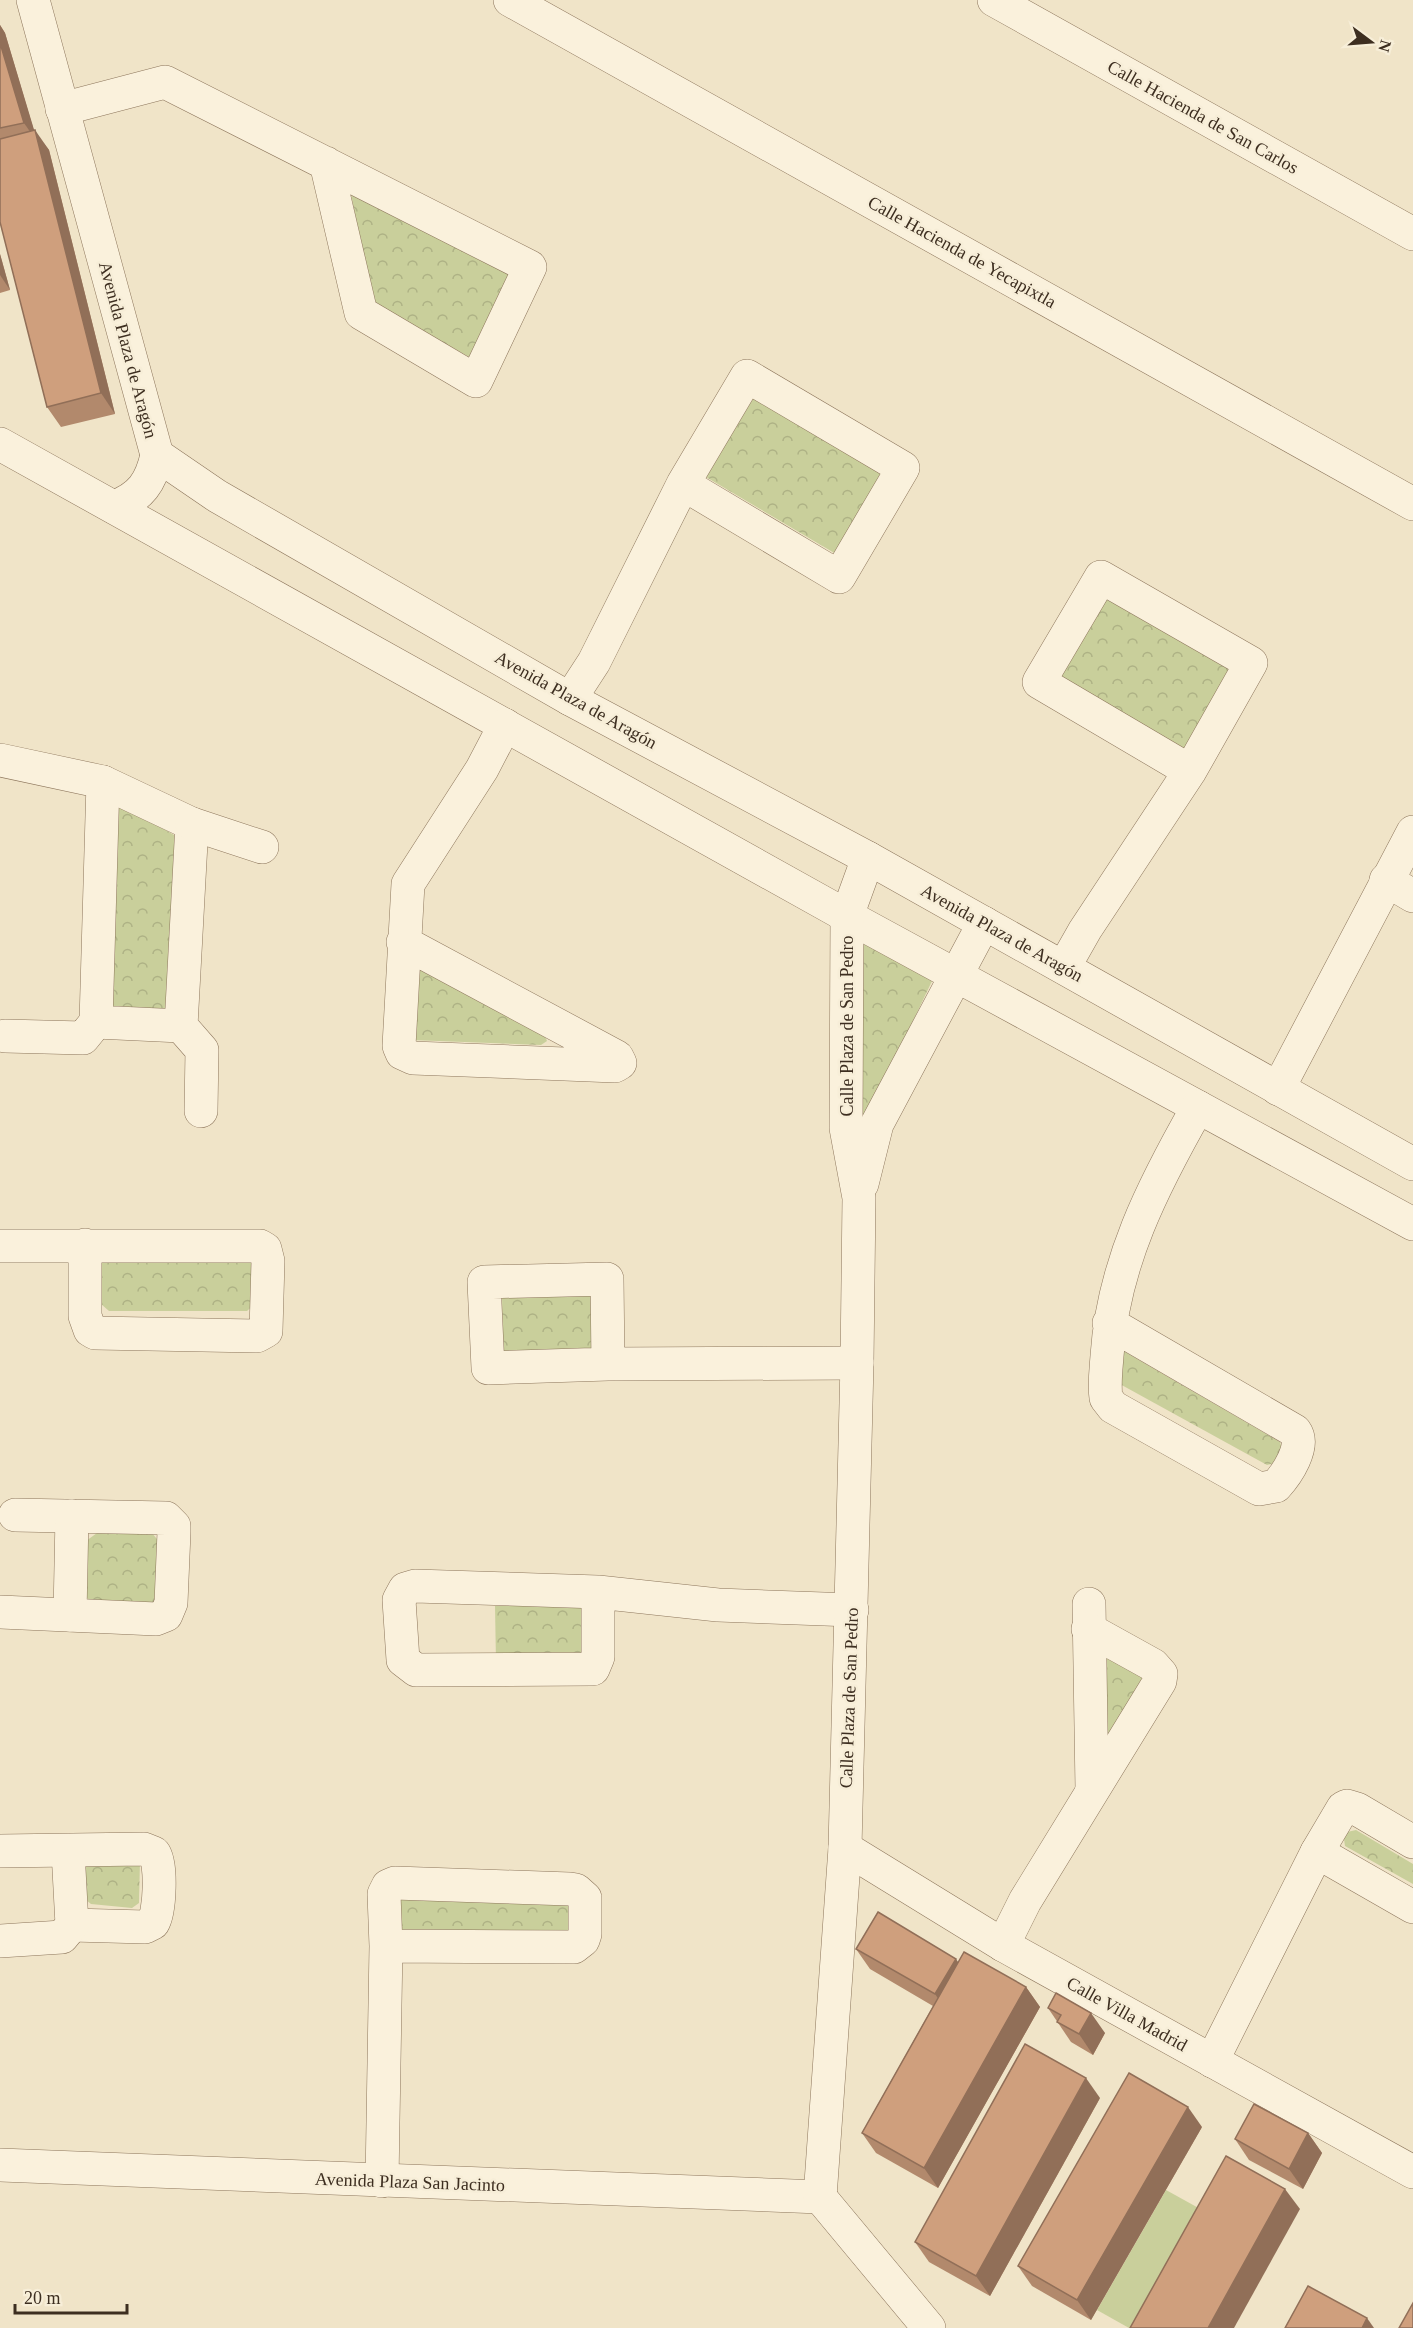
<svg xmlns="http://www.w3.org/2000/svg" width="1413" height="2328" font-family="Georgia,serif">
  <style>
    .park { fill: url(#park-crowns) }
    .garden { fill: #c9cf9b }
    .lines { fill: none; stroke-linecap: round; stroke-linejoin: round }
    .minor-casing { stroke: #8d765c; stroke-width: 34 }
    .minor { stroke: #faf1dc; stroke-width: 33 }
    .wall { fill: #b2896c }
    .shaded-wall { fill: #916f58 }
    .building { fill: #cf9f7d; stroke: #916f58; stroke-width: 1.5 }
    .labels { text-anchor: middle; dominant-baseline: central; stroke-width: 5; stroke-linejoin: round; paint-order: stroke }
    .street-label { font-size: 18px; fill: #3d2e20; stroke: #f7eed8 }
  </style>
  <defs>
    <pattern id="park-crowns" width="20" height="18" patternUnits="userSpaceOnUse" patternTransform="scale(1.5)"><rect width="20" height="18" fill="#c9cf9b"/><path d="M2 6a3 3 0 1 1 6 0M12 15a3 3 0 1 1 6 0" fill="none" stroke="#aeb285"/></pattern>
  </defs>
  <rect width="100%" height="100%" fill="#f0e4c8"/>
  <g class="park">
    <polygon points="350,188 512,274 473,359 371,303"/>
    <polygon points="754,397 883,474 836,554 706,477"/>
    <polygon points="1107,595 1236,672 1189,752 1060,676"/>
    <polygon points="122,804 179,838 172,1011 107,1009 114,809"/>
    <polygon points="859,940 932,981 867,1118 862,1119"/>
    <polygon points="418,962 544,1034 547,1041 541,1045 412,1040"/>
    <polygon points="246,1256 255,1265 256,1303 247,1311 109,1311 101,1304 100,1262"/>
    <polygon points="595,1293 596,1350 503,1353 502,1295"/>
    <polygon points="1120,1349 1280,1442 1283,1453 1278,1462 1267,1465 1118,1383"/>
    <polygon points="97,1533 152,1533 161,1544 159,1599 148,1607 96,1606 86,1597 86,1541"/>
    <polygon points="587,1603 588,1661 496,1663 495,1606"/>
    <polygon points="1101,1653 1147,1672 1110,1736 1104,1738"/>
    <polygon points="1356,1830 1413,1864 1413,1884 1345,1846 1344,1839 1347,1832"/>
    <polygon points="83,1859 140,1861 139,1903 132,1908 91,1904 86,1900"/>
    <polygon points="396,1894 576,1899 574,1938 394,1932"/>
  </g>
  <polygon class="garden" points="1166,2190 1213,2216 1150,2328 1129,2328 1097,2310"/>
  <g class="lines">
    <defs>
      <g id="minor">
        <polyline points="33,0 157,455 217,496 570,699 868,858 1413,1164"/>
        <polyline points="510,0 1413,504"/>
        <polyline points="994,0 1413,234"/>
        <polyline points="62,109 165,82 530,267 476,381 361,313 326,163"/>
        <polyline points="0,444 847,916 1413,1224"/>
        <path d="M114,507C141,497 151,482 157,455"/>
        <polyline points="570,699 594,662 683,484 747,376 903,468 839,577 683,484"/>
        <polyline points="0,760 103,782 192,824 181,1026 202,1050 201,1111"/>
        <polyline points="103,782 96,1022 181,1026"/>
        <polyline points="192,824 262,847"/>
        <polyline points="1386,880 1413,896"/>
        <polyline points="403,942 617,1057 620,1063 615,1066 413,1058 402,1053 399,1046 408,884 482,769 505,725"/>
        <polyline points="1064,967 1085,930 1190,771 1251,663 1101,577 1039,682 1190,771"/>
        <polyline points="5,1036 83,1038 96,1022"/>
        <polyline points="1278,1089 1413,832"/>
        <polyline points="862,1184 877,1124 984,923"/>
        <polyline points="0,1246 260,1246 265,1249 268,1261 266,1331 257,1336 95,1333 90,1330 85,1316 85,1245"/>
        <path d="M1109,1323L1295,1431C1306,1446 1287,1474 1276,1486L1259,1489L1113,1407L1106,1398C1104,1384 1106,1370 1107,1356C1113,1264 1153,1186 1198,1107"/>
        <polyline points="608,1364 607,1279 484,1282 488,1368 608,1364 857,1363"/>
        <polyline points="598,1592 598,1657 593,1669 416,1670 403,1660 399,1600 405,1589 415,1586 598,1592 718,1605 852,1610"/>
        <polyline points="1089,1604 1092,1789"/>
        <polyline points="0,1612 156,1619 166,1615 171,1603 174,1532 174,1526 166,1518 15,1515"/>
        <polyline points="70,1615 72,1516"/>
        <polyline points="845,1848 1003,1945 1413,2172"/>
        <path d="M0,1851L144,1849L154,1853C162,1863 160,1912 153,1923L145,1927L72,1925"/>
        <polyline points="1317,1852 1413,1907"/>
        <polyline points="0,1941 62,1937 72,1925 68,1851"/>
        <polyline points="1003,1945 1025,1901 1160,1681 1161,1674 1153,1665 1088,1629"/>
        <polyline points="1212,2061 1317,1852 1343,1808 1347,1806 1357,1809 1413,1842"/>
        <polyline points="0,2165 820,2197"/>
        <polyline points="382,2181 386,1946 384,1894 388,1886 395,1883 570,1889 576,1890 585,1898 585,1934 583,1940 574,1947 386,1946"/>
        <polyline points="820,2197 845,1848 857,1363 859,1198 846,1128 847,916 868,858"/>
        <polyline points="820,2197 929,2328"/>
      </g>
    </defs>
    <use href="#minor" class="minor-casing"/>
    <use href="#minor" class="minor"/>
  </g>
  <g class="wall">
    <polygon points="0,25 5,33 34,131 49,150 115,414 61,427 47,407 0,222"/>
    <polygon points="0,254 10,290 0,293"/>
    <polygon points="856,1949 958,1962 1026,1987 1040,2007 938,2188 876,2153 862,2133 933,2006 870,1969"/>
    <polygon points="1048,2008 1105,2033 1093,2055 1071,2042"/>
    <polygon points="1100,2098 990,2296 929,2262 915,2242"/>
    <polygon points="1202,2127 1091,2320 1032,2286 1018,2266"/>
    <polygon points="1308,2133 1322,2153 1303,2189 1249,2160 1235,2139"/>
  </g>
  <g class="shaded-wall">
    <polygon points="0,25 5,33 38,143 24,123 0,43"/>
    <polygon points="35,130 49,150 115,414 101,393"/>
    <polygon points="0,254 10,290 0,275"/>
    <polygon points="956,1959 970,1979 949,2014 935,1994"/>
    <polygon points="1026,1987 1040,2007 938,2188 924,2168"/>
    <polygon points="1091,2013 1105,2033 1093,2055 1079,2034"/>
    <polygon points="1086,2078 1100,2098 990,2296 976,2276"/>
    <polygon points="1188,2107 1202,2127 1091,2320 1077,2300"/>
    <polygon points="1308,2133 1322,2153 1303,2189 1289,2169"/>
    <polygon points="1285,2189 1300,2209 1234,2328 1208,2328"/>
    <polygon points="1367,2318 1374,2328 1362,2328"/>
  </g>
  <g class="building">
    <polygon points="0,43 24,123 0,128"/>
    <polygon points="35,130 101,393 47,407 0,222 0,139"/>
    <polygon points="878,1912 956,1959 935,1994 856,1949"/>
    <polygon points="964,1952 1026,1987 924,2168 862,2133"/>
    <polygon points="1056,1993 1091,2013 1079,2034 1057,2022 1061,2015 1048,2008"/>
    <polygon points="1025,2044 1086,2078 976,2276 915,2242"/>
    <polygon points="1129,2073 1188,2107 1077,2300 1018,2266"/>
    <polygon points="1254,2104 1308,2133 1289,2169 1235,2139"/>
    <polygon points="1226,2156 1285,2189 1208,2328 1130,2328"/>
    <polygon points="1308,2286 1367,2318 1362,2328 1285,2328"/>
    <polygon points="1413,2303 1413,2328 1399,2328"/>
  </g>
  <g class="labels">
    <g class="street-label">
      <text transform="translate(1203 117) rotate(29)">Calle Hacienda de San Carlos</text>
      <text transform="translate(962 252) rotate(29)">Calle Hacienda de Yecapixtla</text>
      <text transform="translate(128 350) rotate(75)">Avenida Plaza de Aragón</text>
      <text transform="translate(576 700) rotate(29)">Avenida Plaza de Aragón</text>
      <text transform="translate(1002 933) rotate(29)">Avenida Plaza de Aragón</text>
      <text transform="translate(847 1026) rotate(-90)">Calle Plaza de San Pedro</text>
      <text transform="translate(849 1698) rotate(-88)">Calle Plaza de San Pedro</text>
      <text transform="translate(1127 2014) rotate(29)">Calle Villa Madrid</text>
      <text transform="translate(410 2182) rotate(2)">Avenida Plaza San Jacinto</text>
    </g>
  </g>
  <g transform="translate(1371 42) rotate(106)" stroke="#f7eed8" stroke-width="4.5" paint-order="stroke">
  <path d="M0-4.5L10 22L0 15L-10 22Z" fill="#3d2e20"/>
  <text y="-9" font-size="16" font-weight="bold" text-anchor="middle" fill="#3d2e20">N</text>
  </g>
  <path d="M15 2304v9h112v-9" fill="none" stroke="#3d2e20" stroke-width="3"/>
  <text x="24" y="2304" font-size="18" fill="#3d2e20" stroke="#f7eed8" stroke-width="4.5" paint-order="stroke">20 m</text>
</svg>
